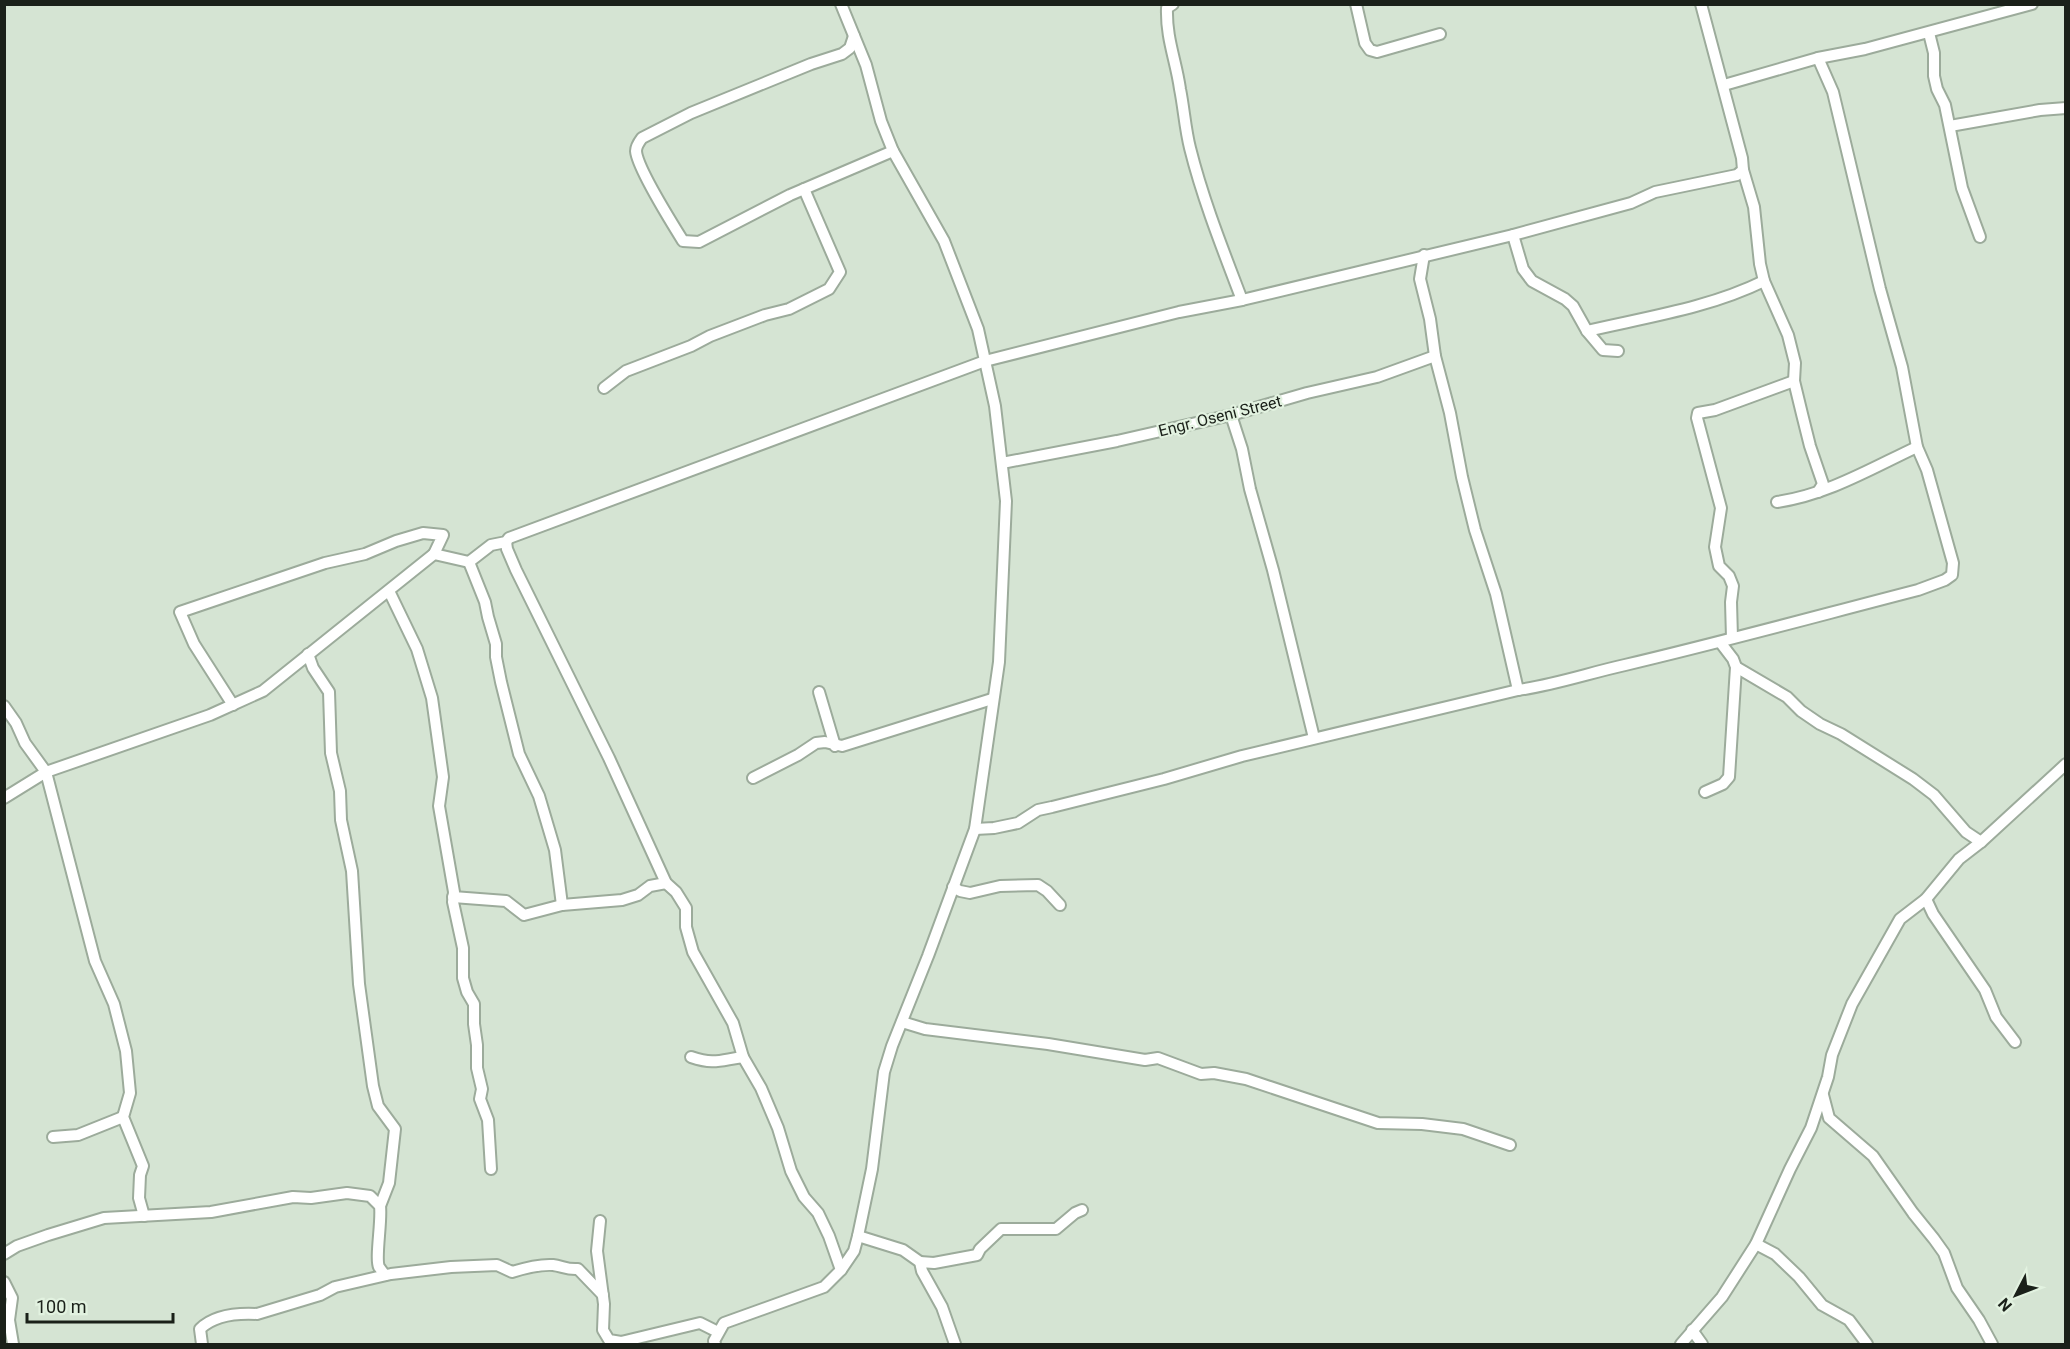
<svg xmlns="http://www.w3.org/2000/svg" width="2070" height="1349" font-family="Roboto,sans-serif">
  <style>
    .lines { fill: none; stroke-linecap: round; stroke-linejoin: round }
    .minor-casing { stroke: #9cab9b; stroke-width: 14 }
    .minor { stroke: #fff; stroke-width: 10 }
    .labels { text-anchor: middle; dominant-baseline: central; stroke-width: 4.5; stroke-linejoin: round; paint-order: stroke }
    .street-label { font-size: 16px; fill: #1a2019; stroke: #e2f2e0 }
  </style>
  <rect width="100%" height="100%" fill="#d5e4d3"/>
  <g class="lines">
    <defs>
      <g id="minor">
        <path d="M1173,4L1167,8C1166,39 1176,60 1180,89C1184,109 1185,128 1190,148C1203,200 1223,250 1242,300"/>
        <polyline points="1356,4 1365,43 1370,50 1377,52 1440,34"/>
        <polyline points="1929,33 1934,53 1934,76 1937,89 1945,105 1962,188 1980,237"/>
        <path d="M854,36L850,48L842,54L811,64L691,113L642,138C639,142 636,146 636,151C637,167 673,225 683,241L699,242L790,195L893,151"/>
        <polyline points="1724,85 1818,58 1865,49 2032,4"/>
        <polyline points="1950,126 2040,110 2066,108"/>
        <polyline points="1743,170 1754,207 1760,264 1764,281 1788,335 1795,363 1794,381 1802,414 1810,446 1823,484 1818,492"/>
        <polyline points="1513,235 1523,269 1532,281 1565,299 1573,306 1587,331 1603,350 1618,351"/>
        <polyline points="1424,255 1420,279 1430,319 1435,356 1450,413 1462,477 1475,530 1496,594 1518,690"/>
        <path d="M1587,331C1647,317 1709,308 1764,281"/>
        <polyline points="604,388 626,371 691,346 710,336 765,315 789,309 829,289 840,272 804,189"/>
        <polyline points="1231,415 1242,449 1250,489 1273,570 1314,738"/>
        <polyline points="1002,463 1117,441 1231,415 1307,393 1377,377 1435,356"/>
        <path d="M1777,502C1827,495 1872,468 1917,447"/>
        <polyline points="506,542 507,549 516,570 609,758 666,883 676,892 686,908 686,927 693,952 733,1023 743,1057 761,1088 778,1128 791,1171 804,1197 818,1213 829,1236 841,1270"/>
        <polyline points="389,591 417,649 432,698 443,777 439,806 454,892 453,902 463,948 463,978 467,992 474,1004 474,1024 477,1045 477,1068 482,1089 480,1099 488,1120 491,1169"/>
        <polyline points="1732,638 1731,602 1733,586 1729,576 1719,566 1715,547 1721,508 1697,418 1698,413 1715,410 1794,381"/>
        <polyline points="308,654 313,668 329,692 331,753 340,791 341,820 352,871 359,984 373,1086 378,1106 395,1129 389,1183 380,1206"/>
        <polyline points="1736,667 1787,697 1801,711 1820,724 1841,734 1913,779 1934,795 1966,832 1981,842"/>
        <polyline points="819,692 835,746"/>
        <polyline points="233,705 194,644 180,612 325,563 365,554 396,541 423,533 443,535 434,554"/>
        <polyline points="4,706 16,723 25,743 46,772 95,961 114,1004 126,1051 130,1093 123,1117 143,1166 140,1175 139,1198 144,1216"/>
        <polyline points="753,778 798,755 816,743 825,742 842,746 992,699"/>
        <polyline points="1705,792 1723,784 1729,777 1736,667 1733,659 1720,642"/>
        <polyline points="4,798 46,772 210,715 263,691 434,554 469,562"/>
        <path d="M975,829L994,828L1018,823L1038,810L1052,807L1164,779L1242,756L1518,690C1554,685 1589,673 1625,665C1723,642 1821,615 1918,590L1945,580L1952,575L1953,563L1927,470L1917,447L1902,367L1880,289L1833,92L1818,58"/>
        <polyline points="953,887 960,891 970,893 1000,886 1038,885 1047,891 1060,905"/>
        <polyline points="453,897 506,901 524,915 562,905 622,900 638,895 650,886 666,883"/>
        <polyline points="1926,899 1933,914 1985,990 1996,1017 2015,1042"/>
        <polyline points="562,905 555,850 539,796 519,754 501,682 496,657 496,644 488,617 485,602 469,562 491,545 506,542 509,538 985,361 1179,312 1242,300 1513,235 1631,203 1655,192 1737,175 1743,170 1742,158 1701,4"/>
        <polyline points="902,1022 925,1029 1048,1044 1145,1060 1158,1058 1201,1074 1214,1073 1246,1079 1378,1123 1422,1124 1463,1129 1510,1145"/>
        <path d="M691,1057C715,1065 720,1060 743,1057"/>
        <polyline points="1823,1095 1829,1118 1873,1156 1913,1213 1934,1239 1944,1253 1957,1288 1979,1320 1992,1344"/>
        <polyline points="53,1137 78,1135 123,1117"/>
        <polyline points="600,1221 597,1251 604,1304 603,1330 609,1340 621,1342 700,1323 718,1332"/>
        <polyline points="858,1236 903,1250 920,1262 922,1271 942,1307 955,1344"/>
        <polyline points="1756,1244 1775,1254 1799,1277 1822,1305 1849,1320 1867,1344"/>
        <path d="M4,1254L17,1246L48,1235L104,1218L211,1212L293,1197L311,1198L347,1193L370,1196L380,1206C382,1221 375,1258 379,1267C381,1270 383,1272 385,1275"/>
        <polyline points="920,1262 934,1263 977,1255 980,1249 1001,1229 1056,1229 1075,1213 1082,1210"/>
        <polyline points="4,1282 12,1298 9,1320 13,1344"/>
        <polyline points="1692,1330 1702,1344"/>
        <path d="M202,1344L200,1329C214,1315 238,1313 257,1314L320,1295L335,1287L391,1274L451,1267L497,1265L512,1272C525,1268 539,1264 553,1265C562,1266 567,1270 578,1269L603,1295"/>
        <polyline points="715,1344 714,1341 724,1323 824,1287 841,1270 854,1251 858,1236 872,1169 884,1072 892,1046 928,956 975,829 999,662 1006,501 995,406 978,329 944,241 893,151 881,121 866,65 841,4"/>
        <polyline points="1681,1344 1722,1297 1756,1244 1790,1169 1811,1128 1828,1077 1832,1055 1852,1004 1900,919 1926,899 1959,859 1981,842 2066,764"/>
      </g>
    </defs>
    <use href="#minor" class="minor-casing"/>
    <use href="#minor" class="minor"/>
  </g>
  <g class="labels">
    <g class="street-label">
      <text transform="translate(1220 416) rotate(-14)">Engr. Oseni Street</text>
    </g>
  </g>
  <rect width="2070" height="1349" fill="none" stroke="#1a2019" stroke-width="12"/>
  <g transform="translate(2016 1295) rotate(228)" stroke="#e2f2e0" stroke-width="4.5" paint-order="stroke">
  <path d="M0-4.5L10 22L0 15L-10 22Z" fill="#1a2019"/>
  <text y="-9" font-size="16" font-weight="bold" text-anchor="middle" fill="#1a2019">N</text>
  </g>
  <path d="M27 1313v9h146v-9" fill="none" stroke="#1a2019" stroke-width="3"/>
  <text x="36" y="1313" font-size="18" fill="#1a2019" stroke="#e2f2e0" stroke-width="4.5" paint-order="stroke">100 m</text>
</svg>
